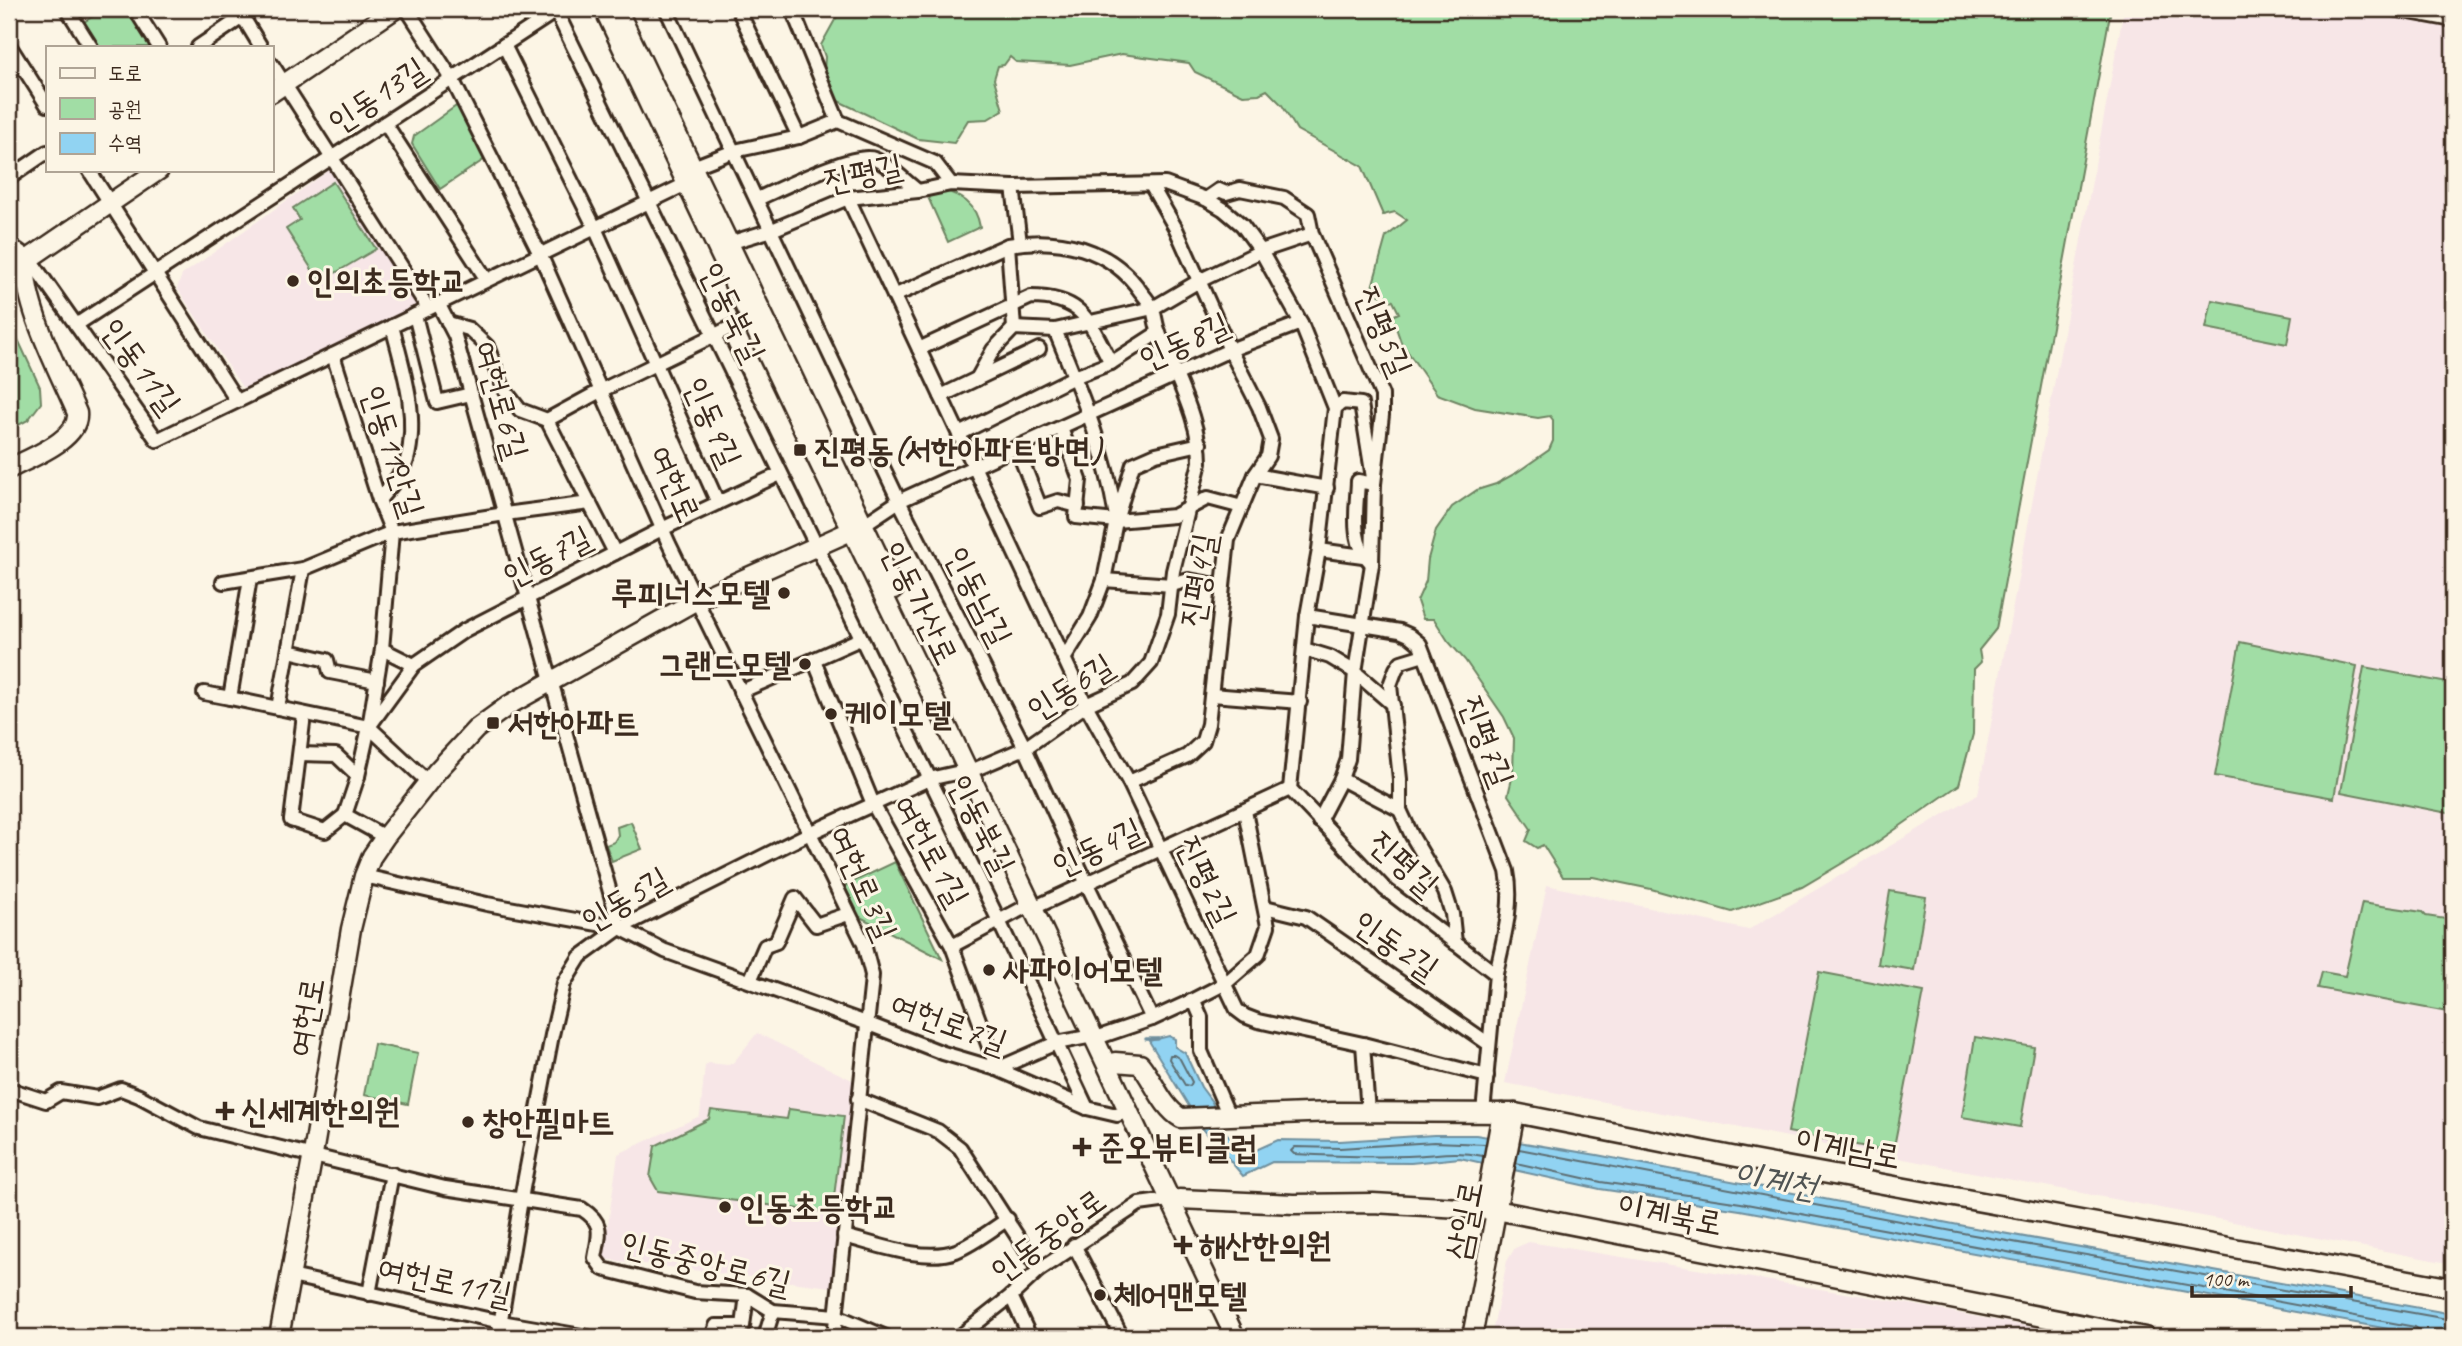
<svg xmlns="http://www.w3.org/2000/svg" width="2462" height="1346" font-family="Caveat,'Poor Story',sans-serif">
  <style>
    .built { fill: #f7e6e7 }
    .green { fill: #a1dda5; stroke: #6e8462; stroke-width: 2 }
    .water { fill: #91d3f2; stroke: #6f8f9d; stroke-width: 2 }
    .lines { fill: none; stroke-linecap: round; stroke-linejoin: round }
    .shore { stroke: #5d6e73; stroke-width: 2 }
    .stream { stroke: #6f8f9d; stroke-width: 3.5 }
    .street-casing { stroke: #3b2a1e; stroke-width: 18 }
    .secondary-casing { stroke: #3b2a1e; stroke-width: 23 }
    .street { stroke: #fcf5e5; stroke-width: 12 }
    .secondary { stroke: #fcf5e5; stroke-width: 18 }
    .poi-dot { fill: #3b2a1e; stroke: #fcf5e5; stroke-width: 2.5 }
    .labels { text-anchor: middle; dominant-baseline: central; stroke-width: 6; stroke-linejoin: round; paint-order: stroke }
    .street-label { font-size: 33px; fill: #3b2a1e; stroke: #fcf5e5 }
    .poi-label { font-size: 33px; font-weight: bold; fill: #3b2a1e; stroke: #fcf5e5; text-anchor: start }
    .water-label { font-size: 35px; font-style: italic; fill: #505453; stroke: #fcf5e5 }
  </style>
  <rect width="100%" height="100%" fill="#fcf5e5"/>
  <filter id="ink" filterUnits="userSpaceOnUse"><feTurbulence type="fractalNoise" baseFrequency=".0143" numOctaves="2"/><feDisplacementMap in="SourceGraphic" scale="14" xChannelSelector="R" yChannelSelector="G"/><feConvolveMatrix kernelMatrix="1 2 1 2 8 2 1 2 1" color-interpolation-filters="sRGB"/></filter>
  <g filter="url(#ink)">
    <g class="built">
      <polygon points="2124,9 2453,9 2453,1264 1505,1083 1547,885 1748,930 1978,794"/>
      <polygon points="335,166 422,308 251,388 242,387 177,288 182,275"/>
      <polygon points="757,1033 854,1081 831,1287 603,1259 618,1154 700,1116 705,1065 709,1063 728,1065 733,1063"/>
      <polygon points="1529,1242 1894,1301 2084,1337 1491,1337 1507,1261 1515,1248"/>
    </g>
    <g class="green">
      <polygon points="104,9 130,9 155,47 96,47 81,24"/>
      <polygon points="841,9 2111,9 1996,629 1979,650 1981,662 1974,669 1973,734 1959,785 1873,845 1802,887 1732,912 1651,889 1593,877 1563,877 1543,845 1537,848 1526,841 1531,829 1508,795 1513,774 1514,738 1504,717 1465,660 1448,641 1434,619 1423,619 1417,601 1426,581 1428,559 1436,530 1452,507 1477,490 1496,484 1516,473 1549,450 1553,441 1553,420 1550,416 1538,418 1475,408 1437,394 1401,342 1392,316 1399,313 1393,301 1371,291 1386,237 1407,220 1395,212 1383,215 1362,166 1297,130 1282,105 1267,90 1259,94 1243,95 1195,72 1189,63 1122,54 1070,65 1016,62 1010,57 1004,65 998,66 994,79 1003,110 988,119 968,120 954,143 918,139 832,98 824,71 825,57 821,45"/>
      <polygon points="459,104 491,155 440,189 412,144 414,136"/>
      <polygon points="333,182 376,249 320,282 286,229 300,220 293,208"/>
      <path d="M939,189C961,195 976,203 980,227L948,242L927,195Z"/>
      <polygon points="2212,300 2292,316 2287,344 2206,328"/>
      <polygon points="9,320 40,387 41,403 28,420 9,430"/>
      <polygon points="2240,642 2357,666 2334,798 2215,776"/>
      <polygon points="2364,667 2453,684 2453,814 2341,792"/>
      <polygon points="631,822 642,849 612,861 606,845 614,842 618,835 617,827"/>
      <polygon points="895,862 942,959 856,915 842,887"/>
      <polygon points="1890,891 1926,897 1914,970 1878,964"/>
      <polygon points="2362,903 2422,912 2426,916 2453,920 2453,1013 2318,988 2322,972 2345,976"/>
      <polygon points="1819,972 1924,992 1893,1152 1788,1132"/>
      <polygon points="1975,1037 2034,1047 2020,1127 1962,1117"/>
      <polygon points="374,1044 418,1053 408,1104 364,1095"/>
      <polygon points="789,1109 844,1116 832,1213 658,1191 650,1177 655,1146 709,1119 711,1110 787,1119"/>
    </g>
    <polygon class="water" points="1169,1036 1175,1039 1175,1047 1185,1053 1201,1087 1212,1102 1223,1130 1239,1146 1256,1150 1278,1140 1340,1141 1434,1135 1476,1135 1597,1155 1969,1227 2453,1314 2453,1337 2432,1337 1740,1210 1600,1189 1460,1158 1411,1163 1272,1162 1243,1176 1203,1129 1149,1041"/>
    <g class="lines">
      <g class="shore">
        <polygon points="1170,1055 1174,1055 1180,1059 1192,1082 1190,1086 1185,1085 1169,1059"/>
        <polyline points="1519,1149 1968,1234 2453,1320"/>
        <path d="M1483,1156C1453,1150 1438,1155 1408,1156C1370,1157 1332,1156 1294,1154L1291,1151L1295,1147L1340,1148L1434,1142L1486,1144"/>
        <polyline points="1516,1163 1601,1182 1741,1203 2415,1327 2421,1331 2422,1337"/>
      </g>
      <polyline class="stream" points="1146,1039 1158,1039"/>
      <defs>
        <g id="street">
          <polyline points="67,9 91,47"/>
          <polyline points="135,9 159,47"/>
          <polyline points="238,9 261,47"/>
          <polyline points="407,9 452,79 540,254 669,544 864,944 872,975 871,988 834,1337"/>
          <polyline points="555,9 999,921 1087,1108"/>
          <polyline points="666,9 899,501 1025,748 1087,884 1152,1019"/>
          <polyline points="738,9 799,137"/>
          <polyline points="792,9 838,121"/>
          <polyline points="2393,9 2453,20"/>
          <polyline points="9,45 47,105"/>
          <polyline points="504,45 595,228 718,503"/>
          <polyline points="198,47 254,9"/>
          <polyline points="271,63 428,308"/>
          <polyline points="385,123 487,280"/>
          <polyline points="693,167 734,151 799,137 838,121 935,163 951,184"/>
          <polyline points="89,170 237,401"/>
          <polyline points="9,178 47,152"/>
          <polyline points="1013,187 1020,243"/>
          <polyline points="848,198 1086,705 1129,782 1237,1010 1245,1016 1258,1021 1363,1044 1487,1076"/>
          <path d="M757,199C778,190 856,151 874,159C890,165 905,181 918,191"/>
          <polyline points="1206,199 1219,190 1226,193 1240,189 1284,198 1308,214 1312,234 1382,395 1382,415 1374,484 1372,564 1355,672 1348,759 1341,779 1319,821"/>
          <polyline points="729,243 772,230 848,198 918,191 951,184 1013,187 1165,184 1206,199 1223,209 1242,225 1261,251 1301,323 1335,408 1319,550 1307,616 1290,789 1385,889 1496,974 1483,1113"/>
          <polyline points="9,244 29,258 157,440 686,184"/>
          <polyline points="1008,245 1014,328"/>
          <polyline points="438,303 455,336 620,928"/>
          <polyline points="415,315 437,402 471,394"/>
          <polyline points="448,323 469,329 487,346 503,388 520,410 547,420 602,390 750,318"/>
          <polyline points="76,325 556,11"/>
          <path d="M1055,330C1081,393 1105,449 1116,517"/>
          <path d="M919,349L1031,297C1084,297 1089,322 1111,363"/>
          <polyline points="333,355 379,500 392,532 382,649 369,727 358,776 345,815 385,837"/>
          <polyline points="977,379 993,350 1014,328 1055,330 1153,308 1199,281 1261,251 1312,234"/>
          <polyline points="941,396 1039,349"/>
          <path d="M1335,408L1343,402L1361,404L1374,484L1358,481C1357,509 1349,542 1372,564"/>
          <polyline points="547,420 615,553"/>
          <polyline points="1061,428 1080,480 1076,517 1116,521 1174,516 1208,498 1242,507"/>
          <polyline points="959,434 1074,377 1111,363 1159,332"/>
          <polyline points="1017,448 1040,507 1058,501 1078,506"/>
          <polyline points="1255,475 1327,488"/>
          <path d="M379,500C388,489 403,474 407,460C419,416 403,368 392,326"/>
          <polyline points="863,525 899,501 1230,350 1301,323"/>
          <polyline points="1319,550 1363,556"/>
          <polyline points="1104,580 1172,585 1189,580 1222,586"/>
          <polyline points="223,582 303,569 392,532 505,514 590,503"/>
          <path d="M1307,616L1400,631L1409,635L1420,644L1507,871C1514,905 1503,940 1496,974"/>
          <polyline points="382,649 414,665"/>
          <polyline points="1304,649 1330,657 1355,672 1393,705"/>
          <polyline points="289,651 327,660 330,672 377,681"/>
          <polyline points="1424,655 1401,662 1396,669 1390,685 1400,779 1400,810 1412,836 1445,892 1452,914 1455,943"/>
          <polyline points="1064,659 1090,617 1104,580 1116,521 1133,464 1156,454 1200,444"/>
          <polyline points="814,660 873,804 952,946 997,1069 1056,1043 1093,1036"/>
          <polyline points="740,692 860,639"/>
          <polyline points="204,693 230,698 250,578"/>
          <polyline points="1212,695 1300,702"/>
          <polyline points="230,698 369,727 427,781"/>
          <polyline points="278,708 303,569"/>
          <polyline points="304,715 291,820 325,831 345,815"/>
          <polyline points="371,724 414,665 465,630 662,529 780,474"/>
          <polyline points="300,754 336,755 358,776"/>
          <polyline points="1341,779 1400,810"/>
          <polyline points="1129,782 1187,756 1203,741 1208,724 1228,540 1255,475 1268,456 1271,439 1259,407 1230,350 1176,229 1151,185"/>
          <polyline points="364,876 487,904 620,928 665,951 866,1023 943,1053 997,1069 1087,1108 1117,1115 1129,1111"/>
          <polyline points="1042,904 1290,789"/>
          <polyline points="1265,907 1306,917 1489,1044"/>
          <polyline points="952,946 1031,904"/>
          <polyline points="750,981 765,946 776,942 795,898 816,925 848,914"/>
          <polyline points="1187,1003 1195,1003 1201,1017 1201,1051 1229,1116"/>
          <polyline points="1102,1036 1152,1019 1187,1003 1226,983 1258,955 1268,926 1245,811"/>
          <polyline points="1363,1044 1368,1113"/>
          <path d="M9,1089L46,1101L61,1092L97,1098L121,1089L139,1096L199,1128L445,1188L582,1209C605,1224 599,1234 595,1258L603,1269L695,1292L747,1295L773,1311L837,1316L886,1337"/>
          <polyline points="858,1099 938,1131 960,1148 1039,1270"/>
          <path d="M844,1236C876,1244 924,1263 956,1251C975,1243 991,1230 1008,1219"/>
          <polyline points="1074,1245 1122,1337"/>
          <polyline points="291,1276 501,1322 588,1337"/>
          <polyline points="369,1294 392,1174"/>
          <polyline points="1011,1296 1030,1337"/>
          <path d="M498,1337L523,1188L552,1035L564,983L580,957L620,928L810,833L929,779L978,768L1025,748L1086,705L1132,684L1151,663L1168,614L1173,571L1200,462C1200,429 1185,396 1172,365C1168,354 1162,342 1158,330C1156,324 1155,316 1153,309C1150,303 1145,297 1141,292C1111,248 1059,236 1008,245L894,296"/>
          <polyline points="712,1337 716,1326 743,1326 747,1295"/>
          <polyline points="765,1337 773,1311"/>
          <polyline points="959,1337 1011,1296 1039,1270 1139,1204 1176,1199"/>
        </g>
        <g id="secondary">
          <polyline points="604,9 810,444 954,741 1235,1337"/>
          <polyline points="617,9 894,589"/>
          <polyline points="271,93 395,9"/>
          <path d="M9,469C29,458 80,440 77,413C62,377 19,298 27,260L159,170"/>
          <path d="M1115,1062L1140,1064C1154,1081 1162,1107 1181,1118L1333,1112L1515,1113L1752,1160L2453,1288"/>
          <polyline points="1179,1199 1294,1204 1373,1203 1496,1210 2145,1337"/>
          <polyline points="1485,1206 1502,1113"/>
          <polyline points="279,1337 313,1154 351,929 364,876 372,856 385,837 437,771 476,729 509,705 697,600 862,526"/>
          <polyline points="1472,1337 1515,1113"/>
        </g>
      </defs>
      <use href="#street" class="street-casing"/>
      <use href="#secondary" class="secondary-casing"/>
      <use href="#street" class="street"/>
      <use href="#secondary" class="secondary"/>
    </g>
  </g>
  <g class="poi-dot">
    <circle cx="293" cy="281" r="7"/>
    <rect x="793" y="443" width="14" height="14" rx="3.5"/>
    <circle cx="784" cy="593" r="7"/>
    <circle cx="805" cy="664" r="7"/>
    <circle cx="831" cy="714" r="7"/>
    <rect x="486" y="716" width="14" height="14" rx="3.5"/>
    <circle cx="989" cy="970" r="7"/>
    <path d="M221.5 1100.5h7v7h7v7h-7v7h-7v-7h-7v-7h7z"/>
    <circle cx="468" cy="1122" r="7"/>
    <path d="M1078.5 1136.5h7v7h7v7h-7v7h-7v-7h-7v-7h7z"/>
    <circle cx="725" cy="1207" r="7"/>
    <path d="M1179.5 1234.5h7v7h7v7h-7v7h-7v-7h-7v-7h7z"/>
    <circle cx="1100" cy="1295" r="7"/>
  </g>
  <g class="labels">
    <g class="street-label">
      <text transform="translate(377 95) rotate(-33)">인동13길</text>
      <text transform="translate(863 173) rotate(-12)">진평길</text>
      <text transform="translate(733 312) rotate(64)">인동북길</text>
      <text transform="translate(1384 331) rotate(67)">진평5길</text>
      <text transform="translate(1184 341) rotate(-24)">인동8길</text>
      <text transform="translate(141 366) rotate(54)">인동11길</text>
      <text transform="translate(501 400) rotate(74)">여헌로6길</text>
      <text transform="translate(713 422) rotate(66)">인동9길</text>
      <text transform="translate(393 451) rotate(72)">인동11안길</text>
      <text transform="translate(675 484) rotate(66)">여헌로</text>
      <text transform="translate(547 556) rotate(-27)">인동7길</text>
      <text transform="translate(1198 580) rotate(-81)">진평4길</text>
      <text transform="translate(979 596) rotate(63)">인동남길</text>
      <text transform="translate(920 603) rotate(64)">인동가산로</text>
      <text transform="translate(1070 687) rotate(-32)">인동6길</text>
      <text transform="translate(1487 741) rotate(69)">진평7길</text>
      <text transform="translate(982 824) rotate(63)">인동북길</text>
      <text transform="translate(1097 847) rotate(-25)">인동4길</text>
      <text transform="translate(931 851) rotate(61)">여헌로1길</text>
      <text transform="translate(1404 863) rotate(42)">진평길</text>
      <text transform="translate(1207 880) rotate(64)">진평2길</text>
      <text transform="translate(863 883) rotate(66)">여헌로3길</text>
      <text transform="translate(625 899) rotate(-30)">인동5길</text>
      <text transform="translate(1396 945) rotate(35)">인동2길</text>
      <text transform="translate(306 1017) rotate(-80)">여헌로</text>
      <text transform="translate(949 1023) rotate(20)">여헌로7길</text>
      <text transform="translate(1848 1148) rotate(10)">이계남로</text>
      <text transform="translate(1670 1214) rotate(11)">이계북로</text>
      <text transform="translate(1464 1220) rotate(-79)">삼일로</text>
      <text transform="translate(1048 1235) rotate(-36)">인동중앙로</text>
      <text transform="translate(706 1263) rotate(14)">인동중앙로6길</text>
      <text transform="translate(445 1281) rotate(12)">여헌로11길</text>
    </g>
    <g class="poi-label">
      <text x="307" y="281">인의초등학교</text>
      <text x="814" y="450">진평동(서한아파트방면)</text>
      <text x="770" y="593" text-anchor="end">루피너스모텔</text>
      <text x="791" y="664" text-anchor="end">그랜드모텔</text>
      <text x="845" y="714">케이모텔</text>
      <text x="507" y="723">서한아파트</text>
      <text x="1003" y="970">사파이어모텔</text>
      <text x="241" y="1111">신세계한의원</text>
      <text x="482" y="1122">창안필마트</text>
      <text x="1098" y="1147">준오뷰티클럽</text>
      <text x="739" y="1207">인동초등학교</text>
      <text x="1199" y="1245">해산한의원</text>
      <text x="1114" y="1295">체어맨모텔</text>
    </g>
    <g class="water-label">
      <text transform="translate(1775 1180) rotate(10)">이계천</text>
    </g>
  </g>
  <rect width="2462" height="1346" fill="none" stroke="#fcf5e5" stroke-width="35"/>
  <rect x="18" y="18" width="2427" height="1311" fill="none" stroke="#3b2a1e" stroke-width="2.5" filter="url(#ink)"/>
  <rect x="46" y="46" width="228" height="126" fill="#fcf5e5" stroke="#afa495" stroke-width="2"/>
  <rect x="60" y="68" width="35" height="10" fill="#fcf5e5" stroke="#afa495" stroke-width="2"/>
  <text x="108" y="80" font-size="21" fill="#3b2a1e">도로</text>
  <rect x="60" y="98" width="35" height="21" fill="#a1dda5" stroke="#afa495" stroke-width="2"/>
  <text x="108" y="116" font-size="21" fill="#3b2a1e">공원</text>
  <rect x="60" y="133" width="35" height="21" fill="#91d3f2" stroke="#afa495" stroke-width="2"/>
  <text x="108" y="150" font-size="21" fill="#3b2a1e">수역</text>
  <path d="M2192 1286v10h159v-10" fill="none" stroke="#3b2a1e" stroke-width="3.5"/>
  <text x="2203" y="1286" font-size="21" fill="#3b2a1e" stroke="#fcf5e5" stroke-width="5" paint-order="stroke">100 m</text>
</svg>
